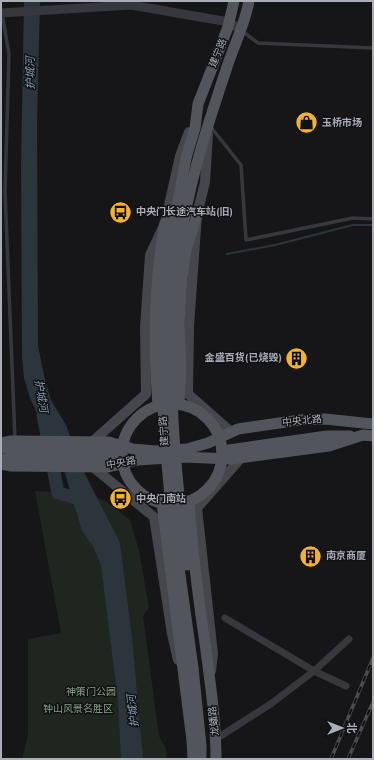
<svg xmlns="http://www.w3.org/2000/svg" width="374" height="760" font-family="'Nunito Sans','Noto Sans SC',sans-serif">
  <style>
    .green { fill: #1e261f }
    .water { fill: #2c353c }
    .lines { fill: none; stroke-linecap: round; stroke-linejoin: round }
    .stream { stroke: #2c353c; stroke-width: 2 }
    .river { stroke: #2c353c; stroke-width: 13 }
    .service { stroke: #37383d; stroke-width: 3.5 }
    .minor { stroke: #37383d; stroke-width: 7 }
    .tertiary { stroke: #37383d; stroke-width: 9 }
    .secondary { stroke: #45474d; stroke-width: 10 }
    .primary { stroke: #53555c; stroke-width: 11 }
    .rail-casing { stroke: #4a4c52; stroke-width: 3.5 }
    .rail { stroke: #111113; stroke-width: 2; stroke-dasharray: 6; stroke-linecap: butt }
    .primary-bridge { stroke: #53555c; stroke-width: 11 }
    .labels { text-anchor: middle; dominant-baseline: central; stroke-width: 3; stroke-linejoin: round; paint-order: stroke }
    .street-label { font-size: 10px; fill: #a8adb8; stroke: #111113 }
    .poi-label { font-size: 10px; font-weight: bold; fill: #a8adb8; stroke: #111113; text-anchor: start }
    .park-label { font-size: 10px; fill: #7fa381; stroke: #111113 }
    .water-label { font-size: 11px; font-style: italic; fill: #7f9bb3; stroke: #111113 }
  </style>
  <rect width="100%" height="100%" fill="#161618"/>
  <polygon class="green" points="60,489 64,492 93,496 107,502 130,520 139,550 149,608 143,616 159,736 166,749 167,759 22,759 28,735 28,639 61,633 35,491 56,492"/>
  <polygon class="water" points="24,1 40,1 37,123 38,346 45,380 51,400 66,425 83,470 120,543 132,638 143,759 121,759 118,701 101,565 93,546 82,531 64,470 30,398 24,378 22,357 21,165"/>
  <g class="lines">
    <polyline class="stream" points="227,254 275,245 353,225 373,225"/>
    <polyline class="river" points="43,415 58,493 70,496 87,503"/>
    <g class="service">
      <polyline points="2,13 9,54 5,191 15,440"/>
      <polyline points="242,31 258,43 373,48"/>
      <polyline points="210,126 241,165 246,240 353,218 373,219"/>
    </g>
    <g class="minor">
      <polyline points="225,618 314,671 346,686"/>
      <polyline points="216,739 272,703 314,671 349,639"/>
    </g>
    <polyline class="tertiary" points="1,13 131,5 229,22 241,30"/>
    <g class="secondary">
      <polyline points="208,134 205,182 197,215 189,326 188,394 230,431"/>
      <polyline points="92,442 146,394 145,327 150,255 165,223 180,156 189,132"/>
      <polyline points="93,467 154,517 172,634 178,660"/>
      <polyline points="211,671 213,654 197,508 241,458"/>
    </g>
    <g class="primary">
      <polyline points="174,224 186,158 195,128 198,104 228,27 234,1"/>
      <path d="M183,225C193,169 209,121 227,67C234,45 245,24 249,1"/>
      <polyline points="179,404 181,369 179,324 182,278 185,254 197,215"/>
      <path d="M158,405C153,344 154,283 165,223"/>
      <polyline points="1,443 10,441 109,442 133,449 155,451 187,449 208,443 238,429 300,420 325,419 373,424"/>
      <polyline points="1,448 34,450 122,450"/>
      <polyline points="222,451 327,436 350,436"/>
      <polyline points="1,460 12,458 121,459"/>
      <polyline points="1,464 11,466 108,467 138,460 183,457 231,459 329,446 363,435 373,436"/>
      <path d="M189,501C192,549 198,596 205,643C210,682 216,720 216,759"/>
      <polyline points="162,503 192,740 193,759"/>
      <polyline points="193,668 201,745 201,759"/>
    </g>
    <defs>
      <g id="rail">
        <polyline points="331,759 373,658"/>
        <polyline points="348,759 373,702"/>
      </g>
    </defs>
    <use href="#rail" class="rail-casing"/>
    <use href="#rail" class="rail"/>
    <g class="primary-bridge">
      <path d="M174,224C146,372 173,521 193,668"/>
      <path d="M183,225C180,243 176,261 175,279C166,375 175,470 187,565"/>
      <circle cx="172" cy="454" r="50"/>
    </g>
  </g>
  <defs>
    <symbol id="shop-disc" viewBox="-11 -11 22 22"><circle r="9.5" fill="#f2b134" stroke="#111113"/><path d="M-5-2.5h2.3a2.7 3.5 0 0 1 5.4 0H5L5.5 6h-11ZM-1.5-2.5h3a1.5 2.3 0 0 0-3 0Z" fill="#111"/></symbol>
    <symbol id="bus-disc" viewBox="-11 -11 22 22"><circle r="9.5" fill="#f2b134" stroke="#111113"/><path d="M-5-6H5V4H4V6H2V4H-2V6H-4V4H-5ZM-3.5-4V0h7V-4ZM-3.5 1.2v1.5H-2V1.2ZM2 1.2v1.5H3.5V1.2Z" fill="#111"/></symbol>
    <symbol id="building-disc" viewBox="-11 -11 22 22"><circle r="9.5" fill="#f2b134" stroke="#111113"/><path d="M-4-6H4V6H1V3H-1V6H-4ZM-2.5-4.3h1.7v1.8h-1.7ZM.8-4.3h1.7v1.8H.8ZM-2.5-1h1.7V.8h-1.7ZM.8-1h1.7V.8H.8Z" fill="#111"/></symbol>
  </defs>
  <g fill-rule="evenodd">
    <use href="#shop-disc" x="294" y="110" width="25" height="25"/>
    <use href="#bus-disc" x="108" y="200" width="25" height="25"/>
    <use href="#building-disc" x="284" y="346" width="25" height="25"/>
    <use href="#bus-disc" x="108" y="486" width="25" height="25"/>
    <use href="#building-disc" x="298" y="544" width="25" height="25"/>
  </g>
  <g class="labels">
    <g class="street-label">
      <text transform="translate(218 53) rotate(-68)">建宁路</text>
      <text transform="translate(302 421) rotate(-6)">中央北路</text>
      <text transform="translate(164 431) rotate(-94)">建宁路</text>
      <text transform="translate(121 463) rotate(-10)">中央路</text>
      <text transform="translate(214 721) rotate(-96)">龙蟠路</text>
    </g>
    <g class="poi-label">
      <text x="322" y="123">玉桥市场</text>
      <text x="136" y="212">中央门长途汽车站(旧)</text>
      <text x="282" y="358" text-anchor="end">金盛百货(已烧毁)</text>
      <text x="136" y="499">中央门南站</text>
      <text x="326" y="556">南京商厦</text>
    </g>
    <g class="park-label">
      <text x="91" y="692">神策门公园</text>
      <text x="78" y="709">钟山风景名胜区</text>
    </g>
    <g class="water-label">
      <text transform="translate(30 73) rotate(-90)">护城河</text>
      <text transform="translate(41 396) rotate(81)">护城河</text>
      <text transform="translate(133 711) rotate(-96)">护城河</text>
    </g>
  </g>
  <rect width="374" height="760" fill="none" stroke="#a8adb8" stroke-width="4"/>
  <g transform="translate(342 728) rotate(90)" stroke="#111113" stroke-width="3" paint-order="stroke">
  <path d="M0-3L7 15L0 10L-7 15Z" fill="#a8adb8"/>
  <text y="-6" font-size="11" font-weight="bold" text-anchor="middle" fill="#a8adb8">北</text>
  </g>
</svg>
